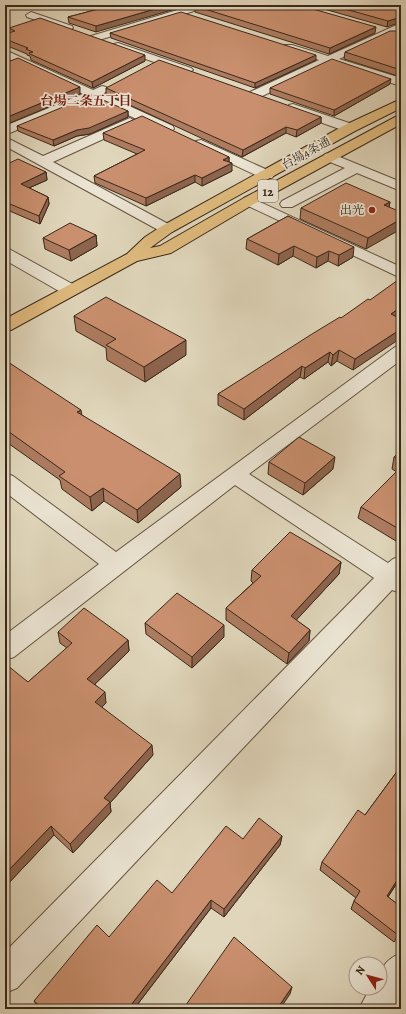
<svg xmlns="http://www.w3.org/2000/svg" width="406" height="1014" font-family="Alegreya,'Noto Serif JP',serif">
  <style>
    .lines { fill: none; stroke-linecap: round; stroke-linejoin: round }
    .minor-casing { stroke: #645442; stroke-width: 2 }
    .highway-casing { stroke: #3a281a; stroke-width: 2 }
    .minor { fill: #ebe4d3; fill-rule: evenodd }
    .highway { fill: #e0bb7e; fill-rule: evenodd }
    .wall { fill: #ad7b5f; stroke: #3a281a }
    .shaded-wall { fill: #8d644d; stroke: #3a281a }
    .building { fill: #c98f6e; stroke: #3a281a }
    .poi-dot { fill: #8f2418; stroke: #ebe4d3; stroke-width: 1.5 }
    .labels { text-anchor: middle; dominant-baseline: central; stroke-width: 3.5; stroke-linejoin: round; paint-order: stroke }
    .far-street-label { font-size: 12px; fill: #3a281a; stroke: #ebe4d3 }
    .far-poi-label { font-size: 12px; fill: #3a281a; stroke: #ebe4d3; text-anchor: end }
    .far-neighbourhood-label { font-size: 13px; font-weight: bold; fill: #7a1f14; stroke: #ebe4d3 }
    .shield { fill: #ebe4d3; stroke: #6f6052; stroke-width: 1 }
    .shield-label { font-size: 13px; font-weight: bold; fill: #3a281a }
  </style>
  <rect width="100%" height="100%" fill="#e0d6bb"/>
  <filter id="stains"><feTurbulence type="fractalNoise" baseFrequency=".005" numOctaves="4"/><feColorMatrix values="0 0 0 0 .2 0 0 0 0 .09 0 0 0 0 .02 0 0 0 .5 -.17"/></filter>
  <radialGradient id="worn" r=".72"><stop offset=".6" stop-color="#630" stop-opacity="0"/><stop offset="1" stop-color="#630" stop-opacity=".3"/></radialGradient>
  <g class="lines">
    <defs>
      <g id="minor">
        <polygon points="194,5 209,5 207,7 99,40 95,41 90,38 91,36"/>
        <polygon points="31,12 72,26 73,28 68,31 27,17 26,15"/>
        <polygon points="401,23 401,30 339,59 401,78 401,86 330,64 258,98 250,98 248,95 250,92 319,60 284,49 283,47 284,45 292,45 328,56"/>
        <polygon points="118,43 191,68 193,70 187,73 183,72 114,48 113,46 114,44"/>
        <polygon points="5,50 93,90 102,86 106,87 108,90 103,94 173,126 174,129 168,133 163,132 93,98 5,135 5,126 83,94 5,57"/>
        <polygon points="293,104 355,125 356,128 355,131 345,131 289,111 287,108 289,105"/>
        <polygon points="130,118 136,122 134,125 53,162 172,226 175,229 172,232 162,232 5,146 5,137 43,156"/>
        <polygon points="201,140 272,172 274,175 272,178 262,178 196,147 194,144 196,141"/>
        <polygon points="330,153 401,182 401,191 357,173 292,207 282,207 280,204 282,201 345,168 325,160 323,157 325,154"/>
        <polygon points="249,197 401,267 401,278 244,204 242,201 244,198"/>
        <polygon points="5,248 11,250 76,286 78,290 76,294 70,295 64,294 5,260"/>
        <polygon points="401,345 401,360 249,474 388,563 393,559 401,556 401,593 392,590 17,988 5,993 5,952 374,578 235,485 14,657 5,660 5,635 99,564 5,492 5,473 13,476 116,552 395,347"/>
        <path d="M401,953V1001L396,1009H359L370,988H380C380,969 383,961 401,953Z"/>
      </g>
      <polygon id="highway" points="401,99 401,108 355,131 172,232 150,248 160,246 244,198 397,116 401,115 401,124 254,204 171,253 137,261 11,330 5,331 5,319 127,254 145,237 162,226 345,125"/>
    </defs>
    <use href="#minor" class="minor-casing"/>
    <use href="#highway" class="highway-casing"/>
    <use href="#minor" class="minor"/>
    <use href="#highway" class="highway"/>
  </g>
  <g class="wall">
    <polygon points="114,5 96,32 69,23 68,17"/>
    <polygon points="310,5 401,5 387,27"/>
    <polygon points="195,6 375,33 329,54 195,12"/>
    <polygon points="9,28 145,61 93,88 31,60 30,56 27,55 27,54 5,45 5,34 9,33"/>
    <polygon points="401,31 401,77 344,59 345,52"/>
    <polygon points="110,33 316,60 255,88 111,38"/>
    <polygon points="390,84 334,116 270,94 270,88"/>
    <polygon points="106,88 321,117 321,123 296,137 286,133 242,157 106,94"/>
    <polygon points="128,111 128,117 90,134 77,136 54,146 18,131 17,126"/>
    <polygon points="103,133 229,157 229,162 232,171 202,186 195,182 146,206 95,183 94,176 137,154 104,140"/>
    <polygon points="5,165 46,172 47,180 29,188 48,197 49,204 40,224 5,209"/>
    <polygon points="390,202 389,207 366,249 300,219 301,208"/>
    <polygon points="288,216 353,257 338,266 328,261 316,268 293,256 278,265 246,249 247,239"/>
    <polygon points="96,235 97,246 71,261 45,249 43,238"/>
    <polygon points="401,282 401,316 399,318 353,370 337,361 331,366 328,362 304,379 300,377 244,420 218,405 218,394"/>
    <polygon points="74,316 186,355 145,382 107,360 106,348 76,331"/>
    <polygon points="5,360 82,415 181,487 138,523 104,501 92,511 62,489 60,480 5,441"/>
    <polygon points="401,451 401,536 396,541 358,518 361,507 397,472 392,469 394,457"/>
    <polygon points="269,462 333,469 303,495 268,474"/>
    <polygon points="341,562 339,574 296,620 310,630 309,641 287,664 226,620 226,608 253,583 251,581 252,570"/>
    <polygon points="145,623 224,637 192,668 146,634"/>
    <polygon points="58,632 128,640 129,651 95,684 106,703 102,707 153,755 110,803 111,812 73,853 54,835 5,887 5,667 28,682 67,648 60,643"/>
    <polygon points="401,766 401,877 388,897 401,907 401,931 394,942 351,909 354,901 356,898 320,870 322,862 365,815"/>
    <polygon points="282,836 280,845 224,917 211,908 134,1009 40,1009 38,1007 34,1001 109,937 172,893 243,839"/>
  </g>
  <g class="shaded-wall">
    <polygon points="169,5 189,5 96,32 96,26"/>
    <polygon points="401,17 401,22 387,27 388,21"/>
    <polygon points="376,27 375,33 329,54 330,48"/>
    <polygon points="145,55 145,61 93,88 92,82"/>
    <polygon points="316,55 316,60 255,88 255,83"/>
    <polygon points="391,79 390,84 334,116 334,110"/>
    <polygon points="80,87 80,94 5,125 5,118"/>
    <polygon points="128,111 128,117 90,134 77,136 54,146 53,140 77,130"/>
    <polygon points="321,117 321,123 296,137 297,130"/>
    <polygon points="286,127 286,133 242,157 243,150"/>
    <polygon points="229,157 229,164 223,160"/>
    <polygon points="232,163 232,171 202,186 202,178"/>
    <polygon points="46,172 47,180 22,191 21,184"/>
    <polygon points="195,175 195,182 146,206 146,198"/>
    <polygon points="48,197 49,204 40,224 39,216"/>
    <polygon points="390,202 388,212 384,205"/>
    <polygon points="401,219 401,229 366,249 368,238"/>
    <polygon points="96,235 97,246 71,261 69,250"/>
    <polygon points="294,246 293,256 278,265 279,254"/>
    <polygon points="354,247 353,257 338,266 339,255"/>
    <polygon points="329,251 328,261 316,268 317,257"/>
    <polygon points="401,307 401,316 389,325 391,314"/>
    <polygon points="401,329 401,338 353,370 355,359"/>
    <polygon points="186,340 186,355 145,382 144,367"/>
    <polygon points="339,350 337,361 331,366 333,355"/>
    <polygon points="330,352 328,362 304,379 305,368"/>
    <polygon points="302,366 300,377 244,420 244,409"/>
    <polygon points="81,410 83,423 77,412"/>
    <polygon points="335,457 333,469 303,495 305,483"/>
    <polygon points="180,474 181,487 138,523 137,510"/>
    <polygon points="103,488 104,501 92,511 90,497"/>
    <polygon points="401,527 401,536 396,541 399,529"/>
    <polygon points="341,562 339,574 289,628 291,616"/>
    <polygon points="224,625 224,637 192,668 192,657"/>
    <polygon points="310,630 309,641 287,664 289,653"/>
    <polygon points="128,640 129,651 89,690 87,679"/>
    <polygon points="105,692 106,703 97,712 95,702"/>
    <polygon points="152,745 153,755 110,803 111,812 73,853 70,844 104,798"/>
    <polygon points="51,826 54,835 5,887 5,874"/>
    <polygon points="282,836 280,845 224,917 224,909"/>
    <polygon points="401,874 401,877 383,904 387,896"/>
    <polygon points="211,900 211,908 134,1009 128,1009"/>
    <polygon points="292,987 290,994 280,1009 277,1009"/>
  </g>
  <g class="building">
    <polygon points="114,5 169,5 96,26 68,17"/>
    <polygon points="196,5 299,5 376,27 330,48 195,6"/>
    <polygon points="331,5 401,5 401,17 388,21"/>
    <polygon points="181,12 316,55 255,83 110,33"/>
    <polygon points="40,18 145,55 92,82 30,54 29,53 33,52 26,49 28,48 5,39 5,34 15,31 9,28"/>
    <polygon points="390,31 401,31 401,70 345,52"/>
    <polygon points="18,58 80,87 5,118 5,63"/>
    <polygon points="332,59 391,79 334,110 270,88"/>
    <polygon points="159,60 321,117 297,130 286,127 243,150 106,88"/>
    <polygon points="92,95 128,111 89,128 77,130 53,140 17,126"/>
    <polygon points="142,116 229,157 223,160 232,163 202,178 195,175 146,198 94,176 145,150 103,133"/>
    <polygon points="18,159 46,172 21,184 48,197 39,216 5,202 5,165"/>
    <polygon points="346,183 390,202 384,205 401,212 401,219 368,238 301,208"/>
    <polygon points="288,216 354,247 339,255 329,251 317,257 294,246 279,254 247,239"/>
    <polygon points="70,223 96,235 69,250 43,238"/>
    <polygon points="398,280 401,282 401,307 391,314 401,319 401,329 355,359 339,350 333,355 330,352 305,368 302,366 244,409 218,394 312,334 340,317 341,318 368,299 370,300"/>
    <polygon points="106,297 186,340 144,367 106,345 116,339 74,316"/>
    <polygon points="5,360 81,410 77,412 180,474 137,510 103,488 90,497 59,476 65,472 5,429"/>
    <polygon points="299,437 335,457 305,483 269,462"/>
    <polygon points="401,451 401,461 394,457"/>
    <polygon points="401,467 401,527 399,529 361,507"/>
    <polygon points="290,532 341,562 291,616 310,630 289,653 226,608 261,576 252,570"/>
    <polygon points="177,593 224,625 192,657 145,623"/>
    <polygon points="84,608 128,640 87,679 105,692 95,702 152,745 104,798 110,802 70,844 51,826 5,874 5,793 7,792 5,790 5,667 7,665 28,682 72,643 58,632"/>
    <polygon points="401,766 401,874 387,896 401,907 401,930 398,935 354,901 360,891 322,862 358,810 365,815"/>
    <polygon points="259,818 282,836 224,909 211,900 128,1009 43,1009 34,1001 97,925 109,937 157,880 172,893 226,826 243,839"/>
    <polygon points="234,937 292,987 277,1009 183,1009"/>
  </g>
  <circle class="poi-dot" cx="372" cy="210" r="4"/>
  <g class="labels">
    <g class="far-street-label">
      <text transform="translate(306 153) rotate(-29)">台場4条通</text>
    </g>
    <g class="far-poi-label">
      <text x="364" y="210">出光</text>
    </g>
    <g class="far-neighbourhood-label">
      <text x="86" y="100">台場二条五丁目</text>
    </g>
    <rect class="shield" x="258" y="180" width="20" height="22" rx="3"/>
    <g class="shield-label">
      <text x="268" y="191">12</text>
    </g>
  </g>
  <rect width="406" height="1014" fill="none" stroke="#e0d6bb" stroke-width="20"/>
  <rect x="6" y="6" width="394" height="1002" fill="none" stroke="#3a281a" stroke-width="2"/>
  <rect x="10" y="10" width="386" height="994" fill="none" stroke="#3a281a"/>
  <g transform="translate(368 976) rotate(306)"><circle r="19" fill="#ebe4d3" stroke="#a49989"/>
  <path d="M0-3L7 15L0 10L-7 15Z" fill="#8f2418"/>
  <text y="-6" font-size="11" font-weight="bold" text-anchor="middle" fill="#3a281a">N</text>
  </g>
  <rect width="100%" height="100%" filter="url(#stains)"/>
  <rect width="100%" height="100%" fill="url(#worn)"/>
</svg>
